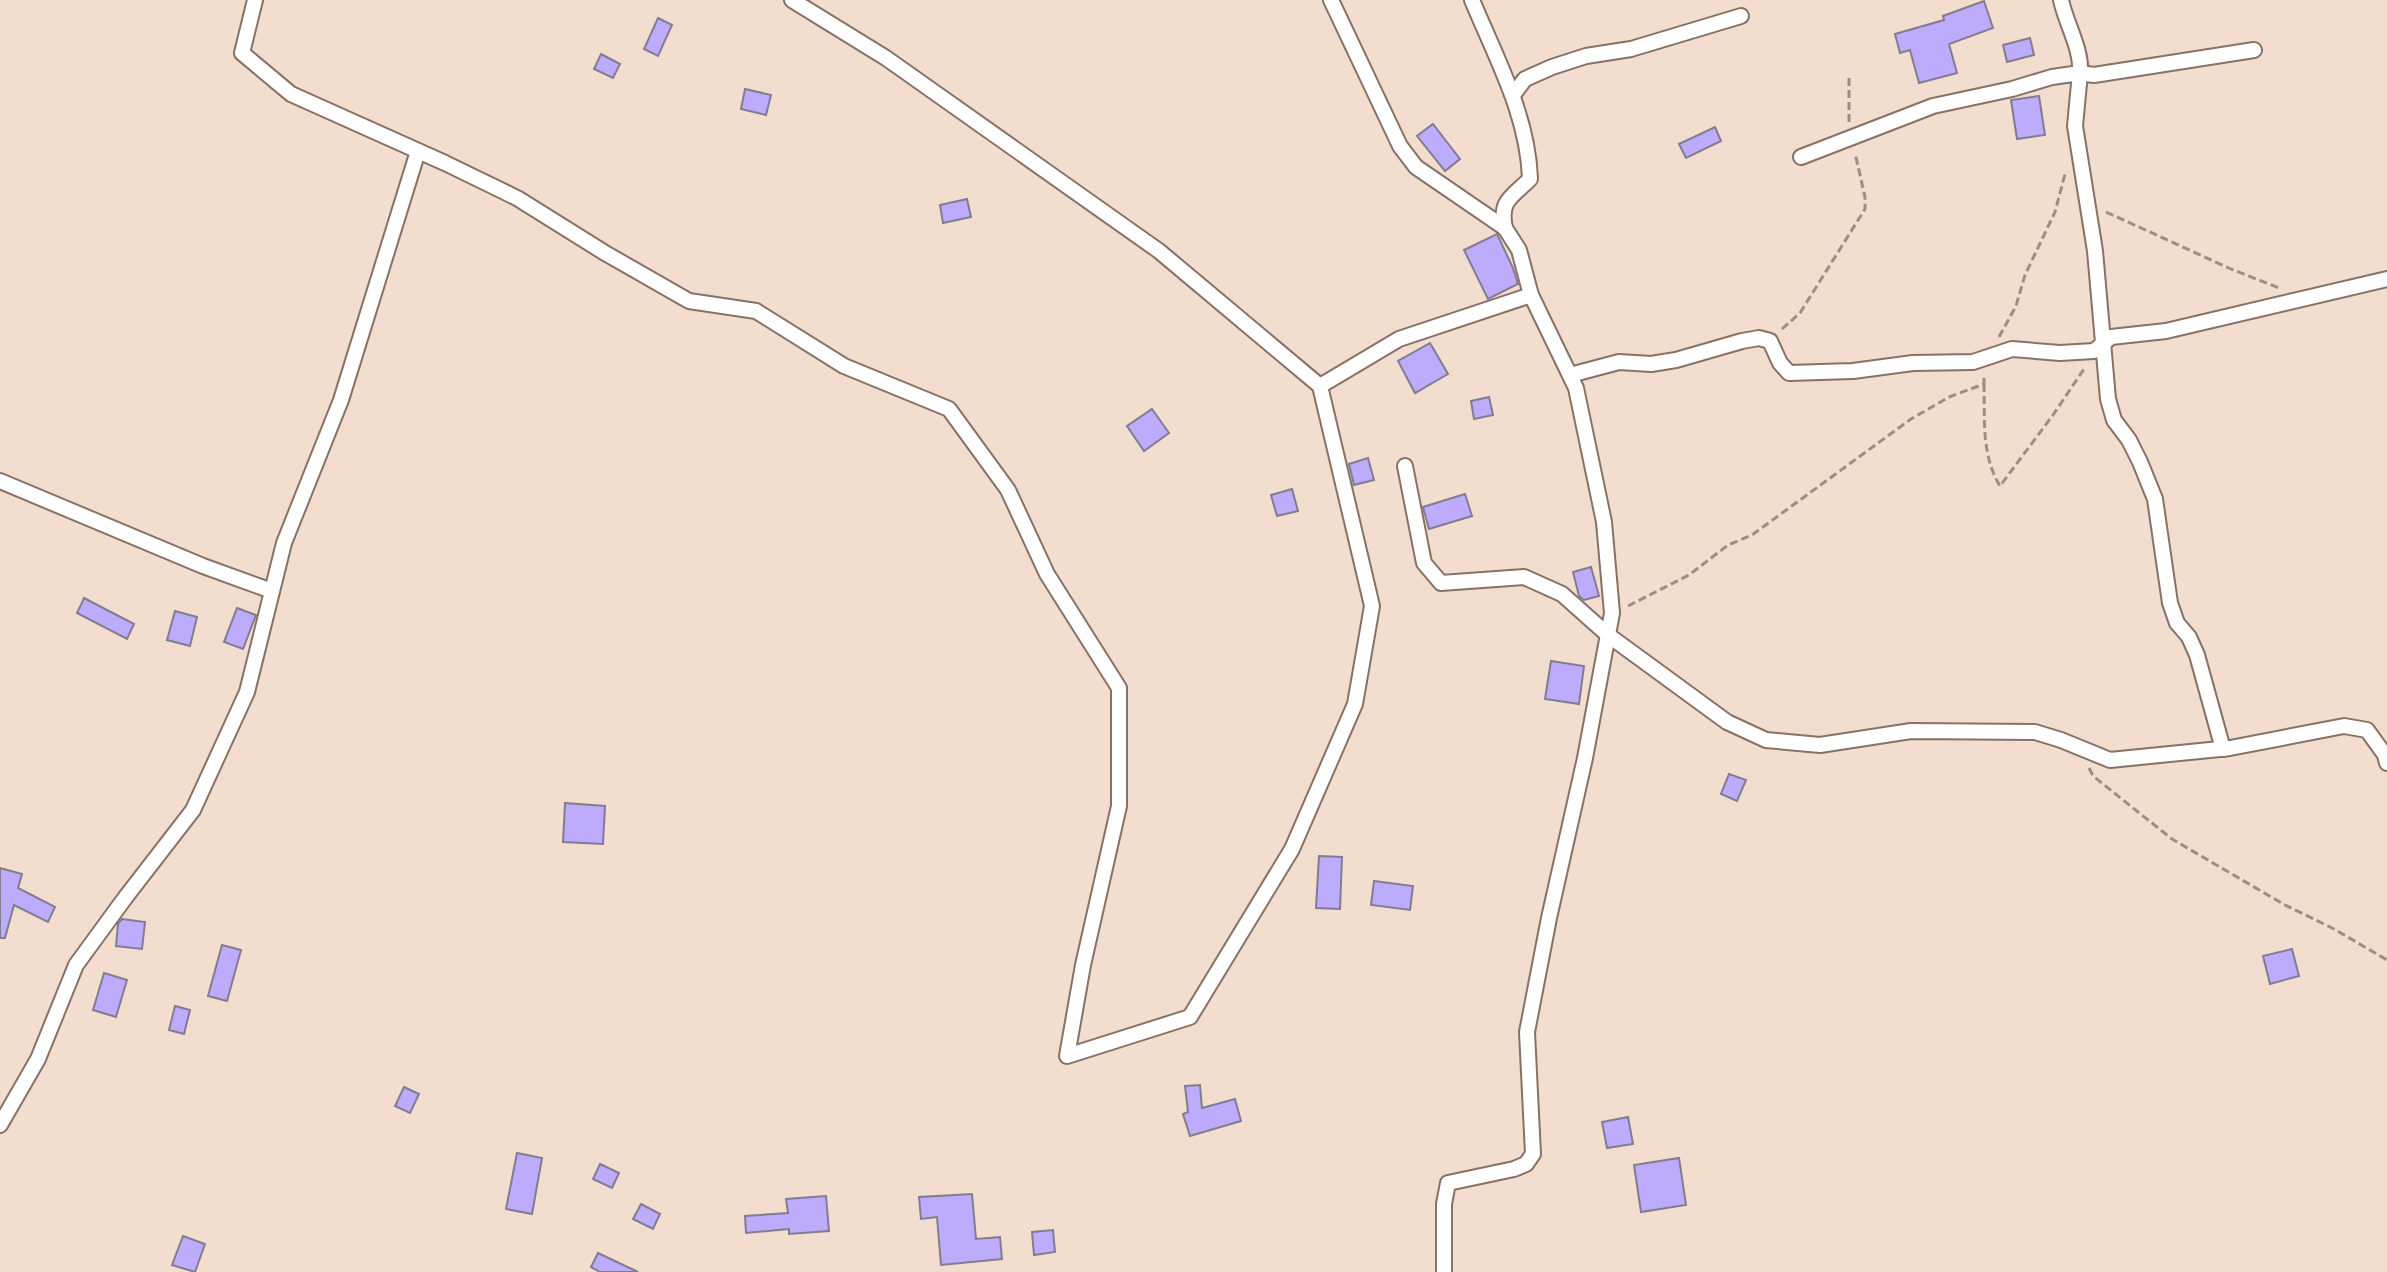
<svg xmlns="http://www.w3.org/2000/svg" width="2387" height="1272" font-family="Manrope,sans-serif">
  <style>
    .building { fill: #bdabfb; stroke: #817d91; stroke-width: 2 }
    .lines { fill: none; stroke-linecap: round; stroke-linejoin: round }
    .minor-casing { stroke: #867266; stroke-width: 18 }
    .path { stroke: #9d8e84; stroke-width: 3; stroke-dasharray: 8 4; stroke-linecap: butt }
    .minor { stroke: #fff; stroke-width: 14 }
  </style>
  <rect width="100%" height="100%" fill="#f3ddcf"/>
  <g class="building">
    <polygon points="1984,1 1993,28 1949,44 1957,73 1919,83 1910,50 1900,53 1895,34 1944,20 1943,16"/>
    <polygon points="658,18 672,25 658,56 644,49"/>
    <polygon points="2030,38 2034,55 2007,62 2003,45"/>
    <polygon points="601,54 620,64 613,78 594,69"/>
    <polygon points="745,89 771,95 766,115 741,109"/>
    <polygon points="2039,96 2045,135 2017,139 2011,100"/>
    <polygon points="1433,124 1460,159 1445,171 1417,136"/>
    <polygon points="1715,127 1721,141 1686,158 1679,144"/>
    <polygon points="967,199 971,217 943,223 940,205"/>
    <polygon points="1497,234 1513,268 1518,284 1488,299 1464,250"/>
    <polygon points="1430,343 1448,374 1415,393 1398,361"/>
    <polygon points="1489,397 1493,415 1474,419 1471,401"/>
    <polygon points="1152,409 1169,433 1144,451 1127,426"/>
    <polygon points="1368,458 1374,480 1354,485 1349,464"/>
    <polygon points="1292,489 1298,511 1277,516 1271,495"/>
    <polygon points="1465,494 1472,516 1429,529 1423,507"/>
    <polygon points="1591,567 1599,596 1584,600 1579,596 1573,572"/>
    <polygon points="84,598 134,624 127,639 77,613"/>
    <polygon points="237,608 256,615 243,649 224,642"/>
    <polygon points="175,611 197,617 190,646 167,640"/>
    <polygon points="1551,661 1584,666 1579,704 1545,699"/>
    <polygon points="1729,774 1746,780 1737,801 1721,794"/>
    <polygon points="565,803 605,806 603,844 563,842"/>
    <polygon points="1319,856 1342,857 1340,909 1316,908"/>
    <polygon points="0,868 22,874 18,888 55,907 48,922 14,905 5,938 0,938"/>
    <polygon points="1374,881 1413,886 1410,910 1371,905"/>
    <polygon points="122,919 145,922 142,949 116,946 118,924"/>
    <polygon points="222,945 241,950 227,1001 208,996"/>
    <polygon points="2292,949 2299,976 2270,984 2263,956"/>
    <polygon points="104,973 127,980 116,1017 93,1010"/>
    <polygon points="175,1006 190,1010 184,1034 169,1030"/>
    <polygon points="1200,1085 1202,1108 1235,1099 1241,1121 1190,1136 1183,1114 1188,1112 1185,1086"/>
    <polygon points="404,1087 419,1094 410,1113 395,1106"/>
    <polygon points="1628,1117 1633,1144 1607,1148 1602,1122"/>
    <polygon points="517,1153 542,1158 532,1214 506,1209"/>
    <polygon points="1679,1158 1686,1205 1641,1212 1634,1165"/>
    <polygon points="600,1164 619,1173 612,1188 593,1179"/>
    <polygon points="972,1194 976,1239 1000,1237 1002,1259 941,1265 937,1217 921,1219 919,1197"/>
    <polygon points="826,1196 829,1231 789,1234 789,1229 746,1233 745,1216 788,1213 786,1199"/>
    <polygon points="641,1204 660,1214 653,1229 633,1219"/>
    <polygon points="1053,1230 1055,1252 1034,1255 1032,1232"/>
    <polygon points="183,1236 205,1244 195,1272 172,1265"/>
    <polygon points="598,1253 638,1272 600,1272 591,1267"/>
  </g>
  <g class="lines">
    <defs>
      <g id="minor">
        <polyline points="255,0 242,53 291,94 445,163 517,198 605,253 689,301 756,311 844,366 949,409 1008,490 1047,574 1119,688 1119,806 1083,965 1067,1056 1190,1017 1292,849 1355,704 1372,606 1320,386 1159,251 886,58 792,0"/>
        <polyline points="1331,0 1400,146 1416,167 1505,228 1519,250 1531,295 1576,388 1604,522 1612,613 1585,758 1549,918 1527,1032 1533,1154 1526,1164 1514,1169 1448,1183 1444,1204 1444,1272"/>
        <path d="M1472,0C1496,58 1528,115 1530,179C1512,197 1499,200 1505,228"/>
        <polyline points="1513,95 1525,79 1552,67 1586,56 1631,49 1741,16"/>
        <path d="M1801,157L1933,106L2012,89L2052,77L2080,73C2082,49 2066,24 2061,0"/>
        <polyline points="1570,375 1619,362 1651,364 1676,360 1742,341 1759,338 1770,341 1780,363 1789,373 1853,371 1913,363 1973,362 2012,349 2060,353 2094,351 2111,337 2166,331 2387,279"/>
        <polyline points="1320,386 1399,339 1531,295"/>
        <polyline points="1405,466 1424,563 1441,583 1524,577 1562,594 1608,635 1727,722 1766,740 1820,745 1911,731 2035,732 2061,740 2110,760 2230,748 2344,726 2367,730 2385,755 2387,763"/>
        <polyline points="0,481 203,566 272,591"/>
        <polyline points="2223,749 2197,655 2189,637 2177,623 2170,603 2155,499 2140,462 2129,440 2114,420 2108,399 2095,251 2075,126 2080,73 2094,75 2254,50"/>
        <polyline points="0,1125 38,1059 76,965 125,898 193,810 247,692 284,543 341,400 418,151"/>
      </g>
    </defs>
    <use href="#minor" class="minor-casing"/>
    <g class="path">
      <polyline points="1849,78 1849,122"/>
      <polyline points="2106,212 2231,269 2279,288"/>
      <polyline points="1782,329 1800,313 1865,209 1865,197 1855,153"/>
      <polyline points="1999,337 2016,306 2025,275 2055,212 2065,174"/>
      <path d="M1984,384C1985,419 1981,455 2000,486L2053,415L2084,369"/>
      <polyline points="1628,606 1689,575 1728,545 1752,535 1911,419 1949,397 1984,384 1984,377"/>
      <polyline points="2089,768 2093,776 2172,839 2285,905 2334,929 2387,960"/>
    </g>
    <use href="#minor" class="minor"/>
  </g>
</svg>
